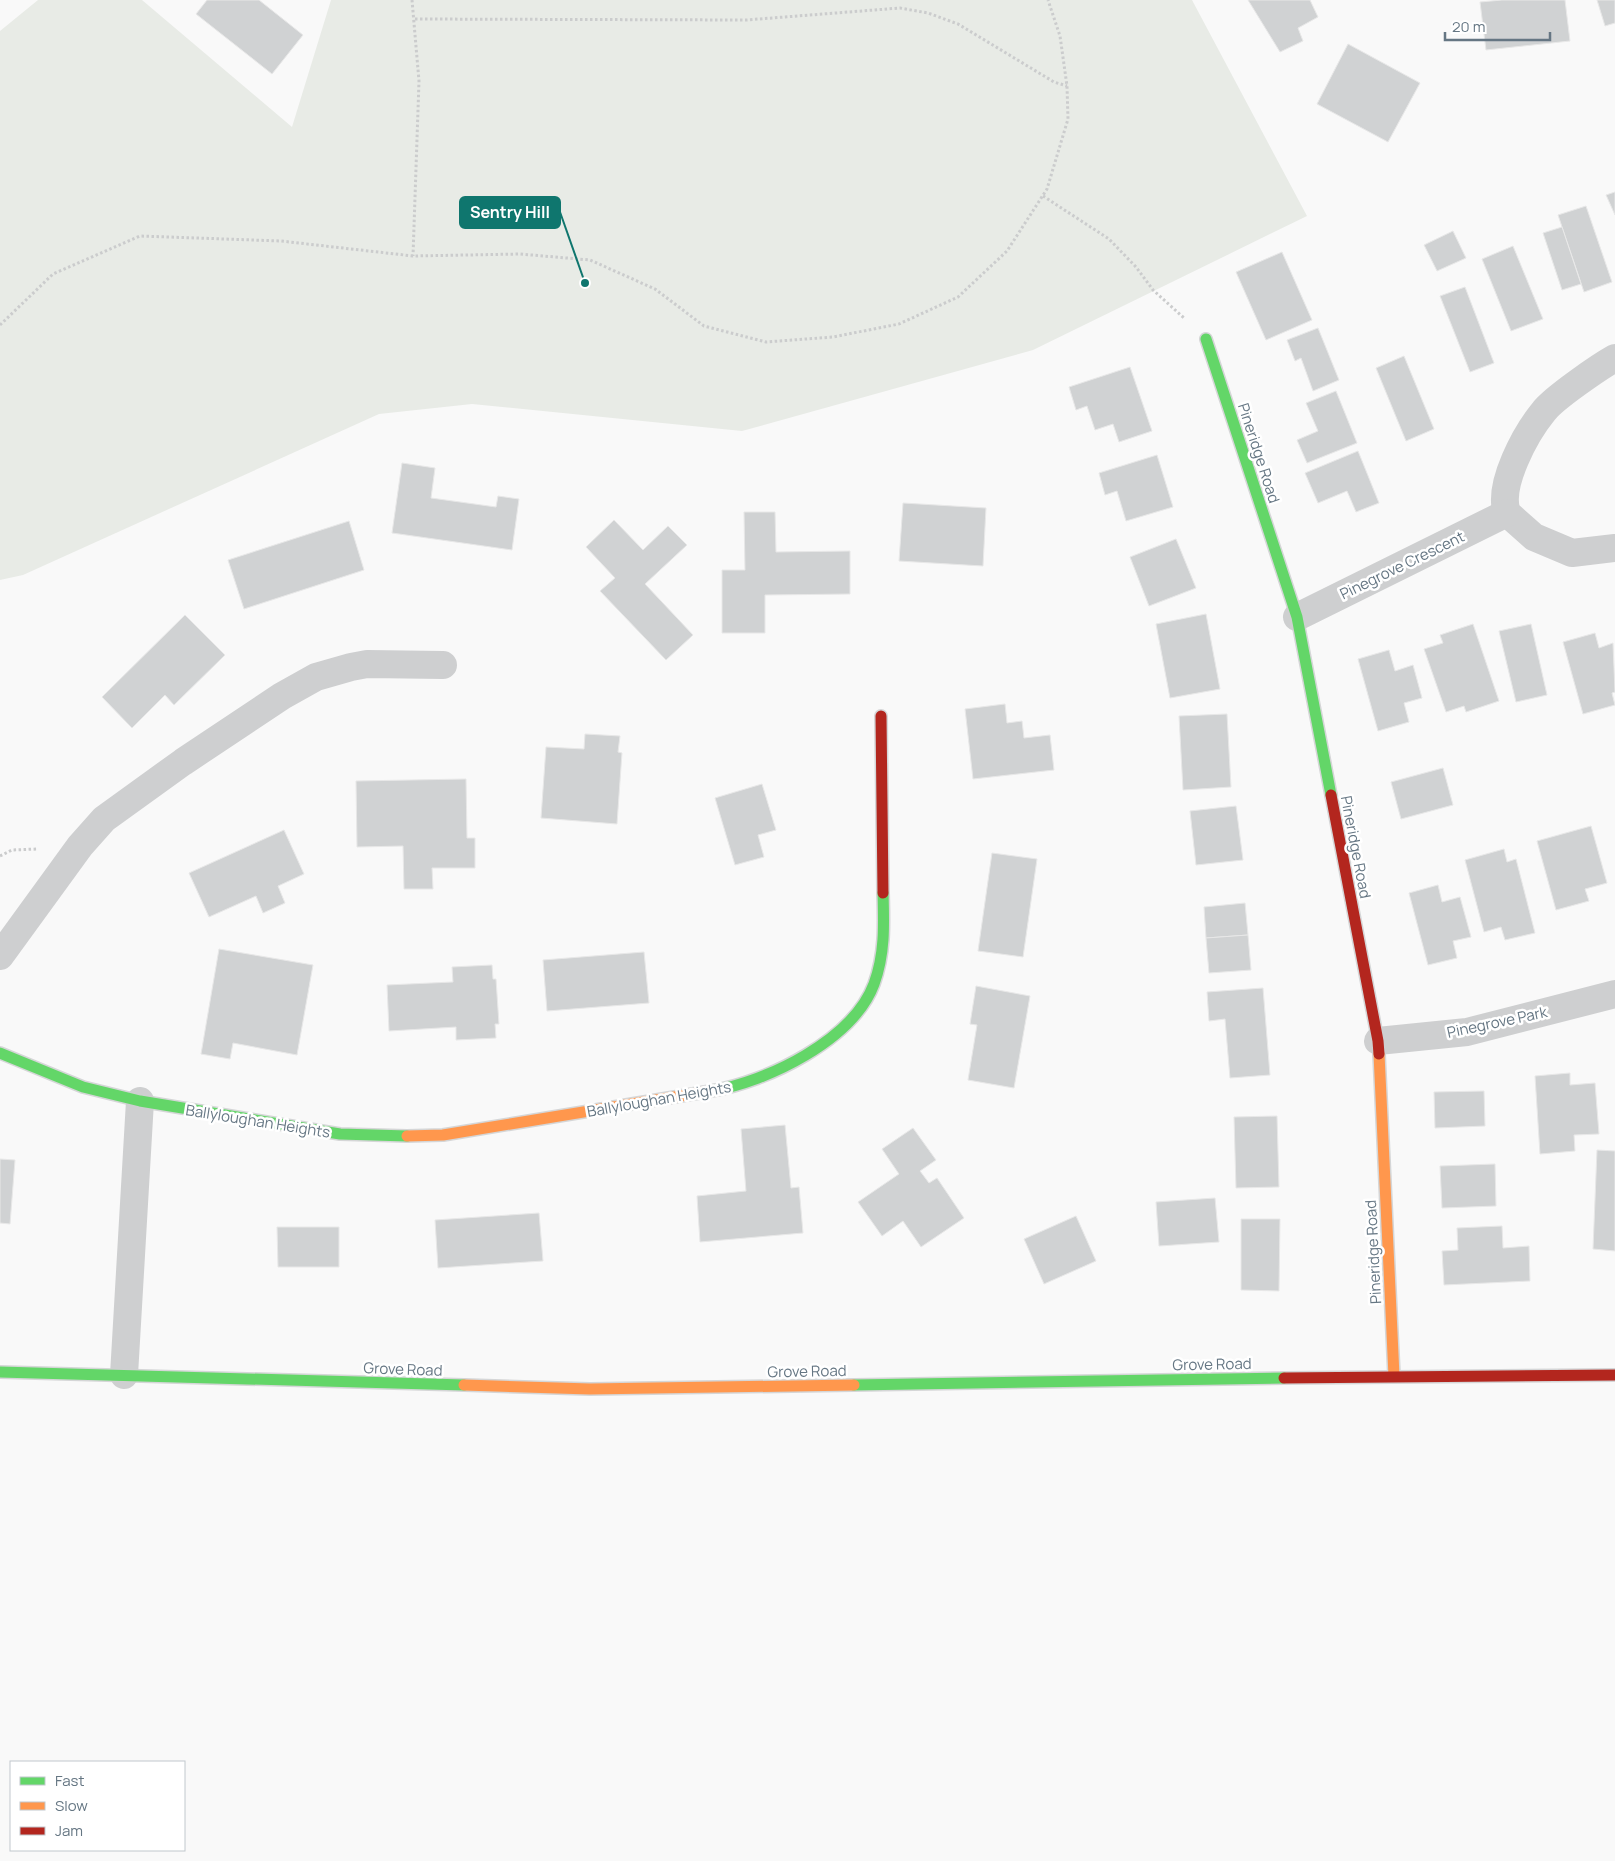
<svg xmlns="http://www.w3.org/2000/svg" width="1615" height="1861" font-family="Manrope,sans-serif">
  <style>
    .green { fill: #e8ebe6 }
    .building { fill: #d0d2d3; stroke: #e8e8e8 }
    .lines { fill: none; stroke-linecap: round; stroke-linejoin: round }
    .fast-casing { stroke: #d5d6d7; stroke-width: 14 }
    .slow-casing { stroke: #d5d6d7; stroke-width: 14 }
    .jam-casing { stroke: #d5d6d7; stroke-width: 14 }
    .path { stroke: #cbcccd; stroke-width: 3; stroke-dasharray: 2.5 2.5; stroke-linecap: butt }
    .street { stroke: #cecfd0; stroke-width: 28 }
    .fast { stroke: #63d668; stroke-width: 11 }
    .slow { stroke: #ff974d; stroke-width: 11 }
    .jam { stroke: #b3261e; stroke-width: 11 }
    .labels { text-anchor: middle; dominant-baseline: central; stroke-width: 5; stroke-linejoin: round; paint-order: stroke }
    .street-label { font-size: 15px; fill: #657683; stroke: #fff }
    .leader { fill: none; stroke: #0f766e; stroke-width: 2 }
    .callout-dot { fill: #0f766e; stroke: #fff; stroke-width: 2 }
    .callout { fill: #0f766e; stroke: #0f766e; stroke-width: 2 }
    .callout-label { font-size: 16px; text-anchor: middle; font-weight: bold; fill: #fff }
  </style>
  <rect width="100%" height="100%" fill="#f9f9f9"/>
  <polygon class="green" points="38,0 142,0 292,127 331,0 1192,0 1307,216 1033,350 742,431 472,404 379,414 23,575 0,580 0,31"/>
  <g class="building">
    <polygon points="207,0 259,0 303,35 272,74 196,14"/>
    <polygon points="1248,0 1310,0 1318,17 1298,28 1303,41 1280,52"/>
    <polygon points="1502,0 1565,0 1570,41 1486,50 1480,2"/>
    <polygon points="1597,0 1615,0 1615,23 1605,26"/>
    <polygon points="1348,44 1420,83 1388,142 1317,104"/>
    <polygon points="1615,192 1615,215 1606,195"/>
    <polygon points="1586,206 1612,282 1584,292 1558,215"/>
    <polygon points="1562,227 1581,284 1562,290 1543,233"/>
    <polygon points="1453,231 1466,258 1437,271 1424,245"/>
    <polygon points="1513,246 1543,319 1511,331 1482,259"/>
    <polygon points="1282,252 1312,320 1266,340 1236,272"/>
    <polygon points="1465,287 1494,363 1470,372 1440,296"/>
    <polygon points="1318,328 1339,380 1313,391 1301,358 1295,361 1287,340"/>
    <polygon points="1404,356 1434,429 1406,441 1376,368"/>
    <polygon points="1130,367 1152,431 1119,442 1113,424 1095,430 1087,406 1076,410 1069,387"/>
    <polygon points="1336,391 1357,443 1307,463 1297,440 1318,431 1306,403"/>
    <polygon points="1358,451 1379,503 1356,512 1347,491 1318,503 1305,473"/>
    <polygon points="1157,455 1173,507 1126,521 1117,491 1105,495 1099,473"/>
    <polygon points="402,463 435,468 431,498 496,507 498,496 519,499 512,550 392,533"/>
    <polygon points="903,503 986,508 983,566 899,561"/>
    <polygon points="744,512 775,512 776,552 850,551 850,594 765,595 765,633 722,633 722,570 745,570"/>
    <polygon points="614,520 643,550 668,526 687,545 645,584 693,635 666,660 600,591 615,578 586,547"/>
    <polygon points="349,521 364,570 244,609 228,560"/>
    <polygon points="1176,539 1196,588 1149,606 1130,557"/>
    <polygon points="1206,614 1220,689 1170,698 1156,624"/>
    <polygon points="185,615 225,655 174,705 165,695 132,728 102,697"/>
    <polygon points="1473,624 1499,701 1466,712 1464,706 1446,712 1424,649 1443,643 1440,635"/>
    <polygon points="1531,624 1547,695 1516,702 1499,631"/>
    <polygon points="1595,633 1599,648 1613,643 1615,692 1612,693 1615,705 1583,714 1563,642"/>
    <polygon points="1389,650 1395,671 1413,665 1422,698 1404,703 1409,722 1378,731 1358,659"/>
    <polygon points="1005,704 1007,723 1022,721 1024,738 1050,735 1054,770 973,779 965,709"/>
    <polygon points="1227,714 1231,787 1183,790 1179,716"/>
    <polygon points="585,734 620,736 618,752 622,753 617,824 541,818 546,747 584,749"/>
    <polygon points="1443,768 1453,805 1401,819 1391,782"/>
    <polygon points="466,779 467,838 475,838 475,868 432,868 433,889 404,889 403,846 357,847 356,781"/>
    <polygon points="762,784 776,830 758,835 764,857 735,865 715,798"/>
    <polygon points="1236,806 1243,860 1196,865 1190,811"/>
    <polygon points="1591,826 1607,883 1585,889 1589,901 1556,910 1537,841"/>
    <polygon points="284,830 304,874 278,886 285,903 263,913 256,896 209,917 189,873"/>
    <polygon points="1504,849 1507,862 1516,859 1535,933 1505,940 1501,927 1484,932 1465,860"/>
    <polygon points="992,853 1037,859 1023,957 978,951"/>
    <polygon points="1438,885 1442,902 1460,897 1471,937 1453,941 1457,958 1428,965 1409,893"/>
    <polygon points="1245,903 1248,935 1206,938 1204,907"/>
    <polygon points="1248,935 1251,970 1209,973 1206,938"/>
    <polygon points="219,949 313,965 297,1055 233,1043 230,1059 201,1054"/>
    <polygon points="644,952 649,1003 547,1011 543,960"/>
    <polygon points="492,965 493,979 496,979 499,1024 495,1024 496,1038 456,1040 456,1027 389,1031 387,985 453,982 452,967"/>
    <polygon points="976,986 1030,996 1014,1088 968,1080 977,1025 970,1024"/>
    <polygon points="1263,988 1270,1075 1230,1078 1225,1019 1209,1021 1207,992"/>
    <polygon points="1570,1073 1570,1085 1595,1083 1599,1134 1574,1135 1575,1151 1540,1154 1535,1076"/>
    <polygon points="1484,1091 1485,1126 1435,1128 1434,1092"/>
    <polygon points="1277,1116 1279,1187 1236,1188 1234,1117"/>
    <polygon points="785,1125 791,1188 799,1187 803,1233 700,1242 697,1196 746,1191 741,1129"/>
    <polygon points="913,1128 936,1160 920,1171 929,1183 937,1178 964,1218 921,1247 903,1221 882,1236 858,1202 899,1174 882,1149"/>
    <polygon points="1597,1150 1615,1151 1615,1251 1593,1249"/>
    <polygon points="0,1159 15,1160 10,1224 0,1223"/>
    <polygon points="1495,1164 1496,1206 1442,1208 1440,1166"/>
    <polygon points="1215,1198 1219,1242 1159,1246 1156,1202"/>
    <polygon points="539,1213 543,1261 438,1268 435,1220"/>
    <polygon points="1076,1216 1096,1261 1044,1284 1024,1239"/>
    <polygon points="1241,1219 1280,1219 1279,1291 1241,1290"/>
    <polygon points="1502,1226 1503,1248 1529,1246 1530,1281 1444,1285 1442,1251 1458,1250 1457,1228"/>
    <polygon points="277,1227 339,1227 339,1267 278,1267"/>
  </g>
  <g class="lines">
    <defs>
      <g id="fast">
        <polyline points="1206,339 1297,617 1331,795"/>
        <polyline points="0,1053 83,1087 140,1101 340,1134 407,1136"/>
        <path d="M711,1091C767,1082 853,1040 874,984C885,954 884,925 883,893"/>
        <polyline points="0,1372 464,1385"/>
        <polyline points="854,1385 1284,1378"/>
      </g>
      <g id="slow">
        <polyline points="1379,1054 1394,1376"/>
        <polyline points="407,1136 443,1135 711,1091"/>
        <polyline points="464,1385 590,1389 854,1385"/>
      </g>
      <g id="jam">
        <polyline points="881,716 883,893"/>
        <polyline points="1331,795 1378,1041 1379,1054"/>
        <polyline points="1284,1378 1615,1375"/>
      </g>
    </defs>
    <use href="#fast" class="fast-casing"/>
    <use href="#slow" class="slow-casing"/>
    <use href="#jam" class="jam-casing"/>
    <g class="path">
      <polyline points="412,0 419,81 413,256"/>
      <polyline points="415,19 746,20 900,8 928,13 958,24 1054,82 1067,86"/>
      <polyline points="1043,196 1109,239 1136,267 1153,290 1184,318"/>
      <polyline points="0,325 53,274 140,236 281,241 413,256 520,254 590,260 655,289 704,326 766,342 833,337 899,324 958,297 1007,251 1047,189 1068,119 1067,86 1060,36 1048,0"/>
      <polyline points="0,856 12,850 37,849"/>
    </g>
    <g class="street">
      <path d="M1615,358C1599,367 1554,398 1544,411C1526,433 1497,485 1507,513L1534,537L1572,553L1615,548"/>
      <polyline points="1297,617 1507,513"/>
      <polyline points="0,956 80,846 104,819 183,762 282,696 316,677 351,667 367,664 443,665"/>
      <polyline points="1378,1041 1467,1032 1615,994"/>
      <polyline points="124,1375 140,1101"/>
    </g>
    <use href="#fast" class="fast"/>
    <use href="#slow" class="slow"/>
    <use href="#jam" class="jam"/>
  </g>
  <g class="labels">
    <g class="street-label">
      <text transform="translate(1259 453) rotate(72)">Pineridge Road</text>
      <text transform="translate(1402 565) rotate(-26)">Pinegrove Crescent</text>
      <text transform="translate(1356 847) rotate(79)">Pineridge Road</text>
      <text transform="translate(1497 1022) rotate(-12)">Pinegrove Park</text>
      <text transform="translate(659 1099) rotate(-10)">Ballyloughan Heights</text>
      <text transform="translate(258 1121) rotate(9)">Ballyloughan Heights</text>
      <text transform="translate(1373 1252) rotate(-93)">Pineridge Road</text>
      <text transform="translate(1212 1364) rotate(-1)">Grove Road</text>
      <text transform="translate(403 1369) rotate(2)">Grove Road</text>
      <text transform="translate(807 1371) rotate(-1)">Grove Road</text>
    </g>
  </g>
  <path class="leader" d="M585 283L560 212"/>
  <circle class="callout-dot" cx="585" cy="283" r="5"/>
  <rect class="callout" x="460" y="197" width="100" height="31" rx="5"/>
  <g class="callout-label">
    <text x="510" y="218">Sentry Hill</text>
  </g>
  <rect x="10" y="1761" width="175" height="90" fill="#ffffff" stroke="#c1c8cd"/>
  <rect x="20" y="1777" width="25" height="8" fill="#63d668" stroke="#c1c8cd"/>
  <text x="55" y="1786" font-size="15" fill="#657683">Fast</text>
  <rect x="20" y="1802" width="25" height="8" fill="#ff974d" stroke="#c1c8cd"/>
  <text x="55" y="1811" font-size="15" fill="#657683">Slow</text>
  <rect x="20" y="1827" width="25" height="8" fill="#b3261e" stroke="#c1c8cd"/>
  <text x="55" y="1836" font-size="15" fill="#657683">Jam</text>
  <path d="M1445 32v8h105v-8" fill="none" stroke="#657683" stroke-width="2.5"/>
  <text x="1452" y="32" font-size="15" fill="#657683" stroke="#ffffff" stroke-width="4" paint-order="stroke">20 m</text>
</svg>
